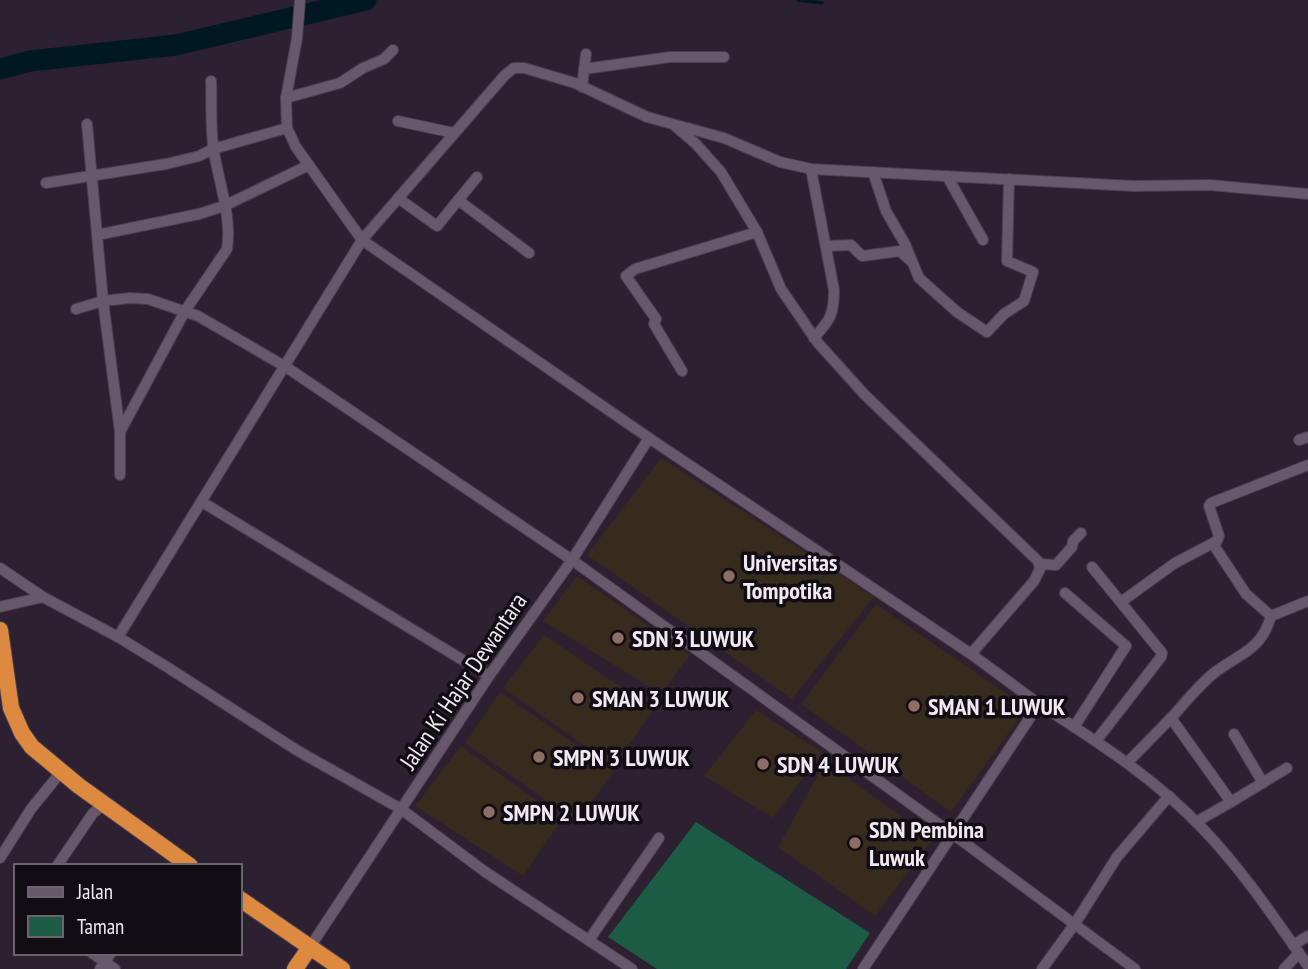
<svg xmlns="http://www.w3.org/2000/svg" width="1308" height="969" font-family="'PT Sans Narrow',sans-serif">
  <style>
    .education { fill: #362b1c }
    .park { fill: #1d5c44 }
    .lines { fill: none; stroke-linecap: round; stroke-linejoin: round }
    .stream { stroke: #001823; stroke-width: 3.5 }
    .river { stroke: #001823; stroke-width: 21 }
    .minor-casing { stroke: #4a3f4e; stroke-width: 12 }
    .trunk-casing { stroke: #4a3f4e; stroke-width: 18 }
    .minor { stroke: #67586b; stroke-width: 10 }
    .trunk { stroke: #de8940; stroke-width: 16 }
    .education-dot { fill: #8d6e63; stroke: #120c14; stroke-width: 2.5 }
    .labels { text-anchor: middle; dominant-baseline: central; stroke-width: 7; stroke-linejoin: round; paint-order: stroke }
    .poi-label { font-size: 24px; font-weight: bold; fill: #f1e8f4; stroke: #120c14; text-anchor: start }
    .street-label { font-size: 24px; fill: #f1e8f4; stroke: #120c14 }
  </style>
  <rect width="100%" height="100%" fill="#2d2031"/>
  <g class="education">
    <polygon points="661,458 874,597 792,699 587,555"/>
    <polygon points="577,576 690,655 661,694 543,621"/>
    <polygon points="876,604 1027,708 951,812 801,704"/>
    <polygon points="544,635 654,709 614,767 503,688"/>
    <polygon points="500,692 614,771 577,822 465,743"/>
    <polygon points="756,710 822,752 773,818 704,776"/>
    <polygon points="461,746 562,819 523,876 415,806"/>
    <polygon points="825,762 933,839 875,916 778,847"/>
  </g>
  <polygon class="park" points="696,822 870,933 846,969 657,969 608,937"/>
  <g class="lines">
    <polyline class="stream" points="798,0 822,3"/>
    <polyline class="river" points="0,69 30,61 176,45 366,0"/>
    <defs>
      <g id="minor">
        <polyline points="300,0 297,38 286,98 287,128 296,147 362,240 649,438 971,654 1039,704 863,969"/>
        <polyline points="584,69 670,57 724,57"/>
        <polyline points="582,87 586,54"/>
        <polyline points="286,98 340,83 363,68 384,59 393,50"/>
        <polyline points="398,121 454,133"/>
        <polyline points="87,124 103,301 120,432"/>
        <polyline points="674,125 696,144 721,172 757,232 781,289 818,343 865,395 1038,561 1040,569 1034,581 971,654"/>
        <path d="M811,169L834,290C834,315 830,320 814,338"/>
        <polyline points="873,172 886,211 905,244 919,278 957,312 987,332 1004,314 1024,301 1033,272 1007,261 1009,179"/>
        <polyline points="947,176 983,240"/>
        <polyline points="46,183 166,164 199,156 213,149 287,128"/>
        <polyline points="398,198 437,226 477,177"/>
        <polyline points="458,200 529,253"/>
        <polyline points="97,235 199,214 224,206 309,165"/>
        <polyline points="826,246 851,245 862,256 900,251 911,261"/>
        <polyline points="76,309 103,301 130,298 148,299 198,316 286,367 572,560 954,835 1135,969"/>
        <polyline points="682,371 654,324 656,319 626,276 635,269 757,232"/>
        <polyline points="1299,440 1308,437"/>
        <path d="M120,475V432L185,311L227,249C232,217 219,183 214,152C210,129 212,104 211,81"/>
        <polyline points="202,502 489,676"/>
        <polyline points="1213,544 1246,594 1271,616"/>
        <polyline points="1040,564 1056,565 1072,547 1073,541 1081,533"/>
        <polyline points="1092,567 1162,653 1161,657 1096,741"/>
        <polyline points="0,568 43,597 118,637 167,667 298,751 401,809 484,871 632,969"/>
        <polyline points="1065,593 1126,646 1074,727"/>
        <polyline points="1121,602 1175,563 1217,541 1219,536 1209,506 1211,503 1308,465"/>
        <polyline points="0,607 43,597"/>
        <polyline points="118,637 362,240 505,75 514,68 524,68 575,83 647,117 724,138 780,162 811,169 1134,186 1210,185 1308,194"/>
        <path d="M1039,704C1098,742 1156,779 1204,830C1243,871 1276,920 1308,966"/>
        <path d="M1171,718C1185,703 1198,686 1214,673C1240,653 1261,651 1271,616L1308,601"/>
        <polyline points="1234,734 1263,783"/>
        <polyline points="1127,763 1171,718 1231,802 1196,822"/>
        <polyline points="1231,802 1287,768"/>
        <polyline points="0,858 31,809 61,772"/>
        <polyline points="57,866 93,813 104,805"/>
        <polyline points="589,940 659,838"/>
        <polyline points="1293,945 1308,936"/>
        <polyline points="310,947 489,676 572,560 649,438"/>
        <polyline points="92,953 115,969"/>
        <polyline points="100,969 111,953"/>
        <polyline points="1042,969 1074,925 1117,857 1169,796"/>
        <polyline points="1284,969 1299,953"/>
      </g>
      <g id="trunk">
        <polyline points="0,630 11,708 22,733 32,747 79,786 190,866"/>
        <polyline points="240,899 342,969"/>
        <polyline points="295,969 310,947"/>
      </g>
    </defs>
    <use href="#minor" class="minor-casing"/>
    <use href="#trunk" class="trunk-casing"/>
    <use href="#minor" class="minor"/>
    <use href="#trunk" class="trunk"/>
  </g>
  <g class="education-dot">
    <circle cx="729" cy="576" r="7"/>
    <circle cx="618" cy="638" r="7"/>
    <circle cx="578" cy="698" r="7"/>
    <circle cx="914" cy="706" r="7"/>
    <circle cx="539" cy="757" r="7"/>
    <circle cx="763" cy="764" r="7"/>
    <circle cx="489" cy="812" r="7"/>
    <circle cx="855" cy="843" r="7"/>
  </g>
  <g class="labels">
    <g class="poi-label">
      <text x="743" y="562">Universitas<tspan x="743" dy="28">Tompotika</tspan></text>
      <text x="632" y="638">SDN 3 LUWUK</text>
      <text x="592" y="698">SMAN 3 LUWUK</text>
      <text x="928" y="706">SMAN 1 LUWUK</text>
      <text x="553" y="757">SMPN 3 LUWUK</text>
      <text x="777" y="764">SDN 4 LUWUK</text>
      <text x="503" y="812">SMPN 2 LUWUK</text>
      <text x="869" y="829">SDN Pembina<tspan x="869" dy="28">Luwuk</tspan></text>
    </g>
    <g class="street-label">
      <text transform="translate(463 681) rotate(-56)">Jalan Ki Hajar Dewantara</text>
    </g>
  </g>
  <rect x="14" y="864" width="228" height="91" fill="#120c14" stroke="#6b646e" stroke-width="2"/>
  <rect x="28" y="887" width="35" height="10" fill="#67586b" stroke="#6b646e" stroke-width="2"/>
  <text x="77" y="899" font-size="21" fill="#f1e8f4">Jalan</text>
  <rect x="28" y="916" width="35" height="21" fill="#1d5c44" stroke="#6b646e" stroke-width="2"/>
  <text x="77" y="934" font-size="21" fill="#f1e8f4">Taman</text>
</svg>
